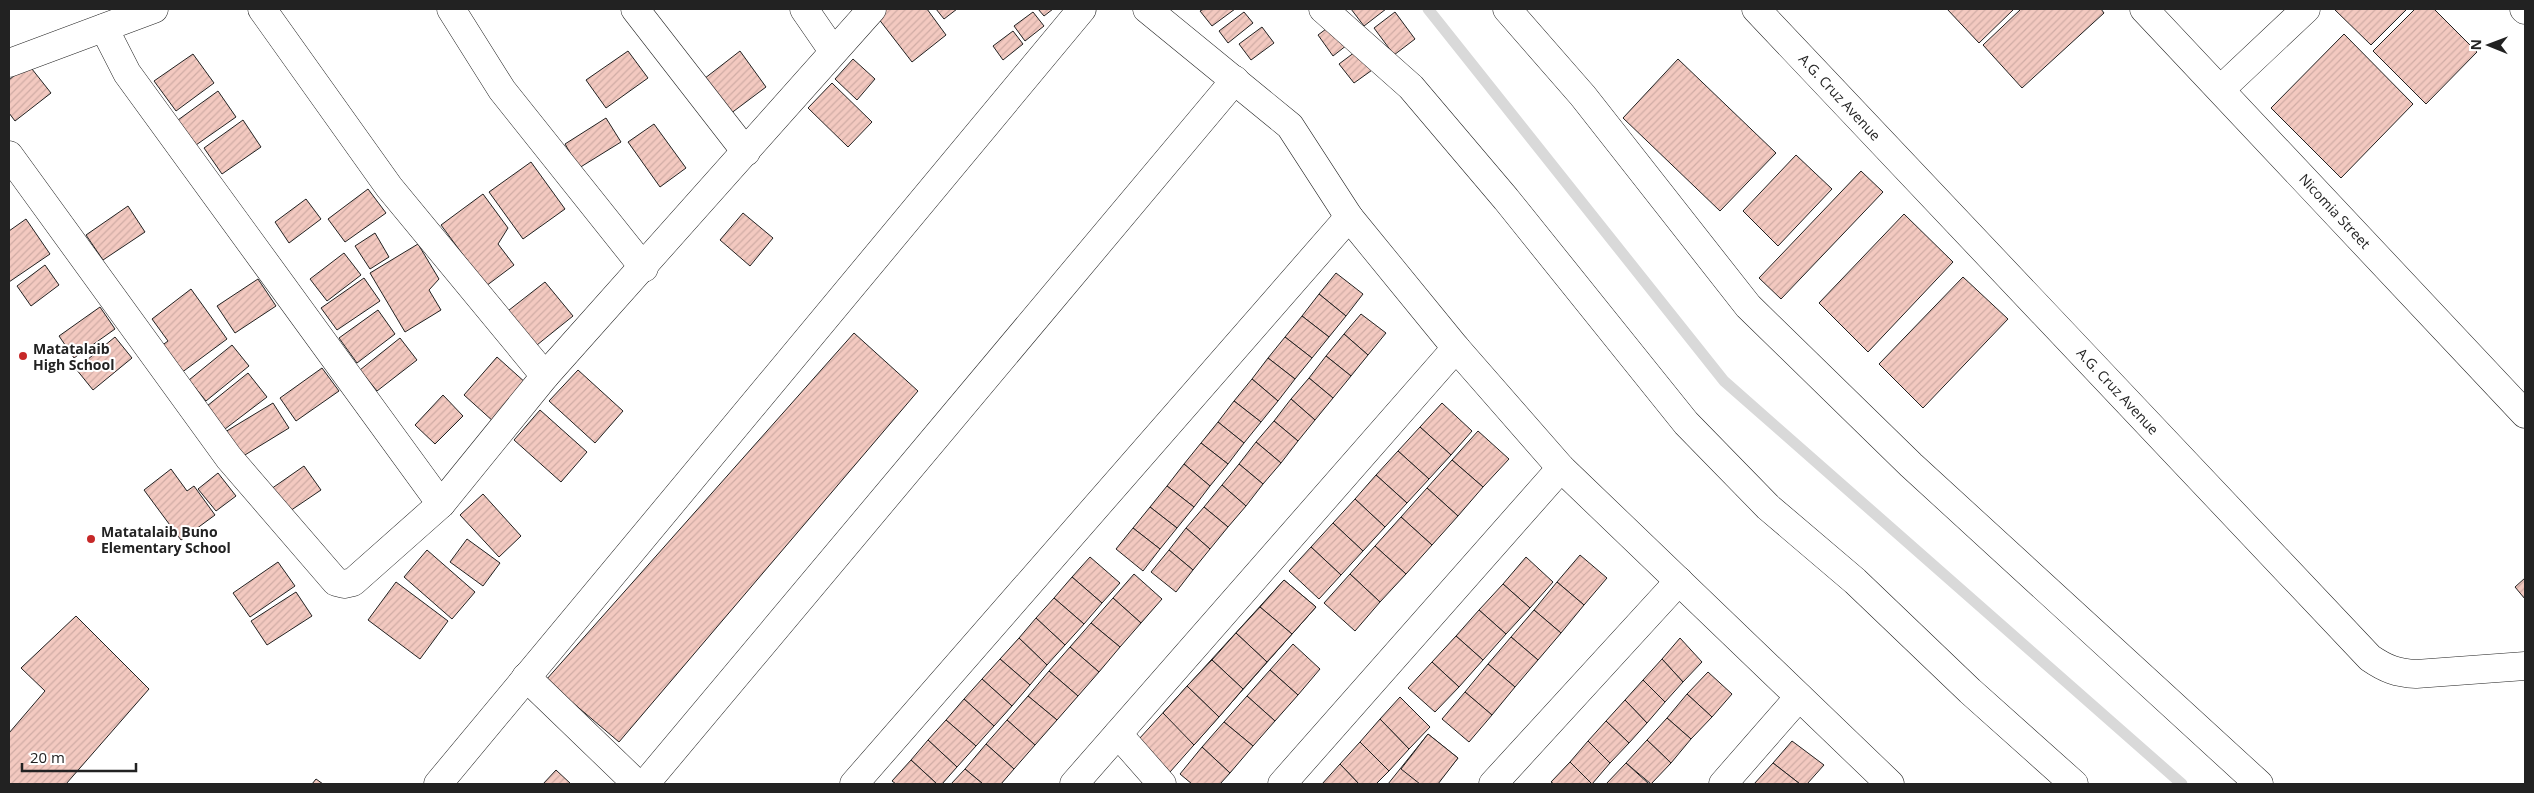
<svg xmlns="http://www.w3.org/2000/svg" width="2534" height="793" font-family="'Open Sans',sans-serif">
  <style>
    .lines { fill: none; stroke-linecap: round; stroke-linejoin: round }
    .stream { stroke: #d9d9d9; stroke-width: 11 }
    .building { fill: url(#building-hatch); stroke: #222 }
    .minor-casing { stroke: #222; stroke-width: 29 }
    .minor { stroke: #fff; stroke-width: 28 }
    .poi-dot { fill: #c62828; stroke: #fff; stroke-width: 2 }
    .labels { text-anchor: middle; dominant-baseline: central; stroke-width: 4; stroke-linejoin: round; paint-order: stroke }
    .street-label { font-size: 14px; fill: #222; stroke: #fff }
    .poi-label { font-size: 14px; font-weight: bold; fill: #222; stroke: #fff; text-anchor: start }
  </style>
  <defs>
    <pattern id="building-hatch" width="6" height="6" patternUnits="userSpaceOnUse" patternTransform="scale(1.25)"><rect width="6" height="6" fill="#f3c9c0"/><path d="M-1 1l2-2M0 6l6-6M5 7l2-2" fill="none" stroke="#d0aca5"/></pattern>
  </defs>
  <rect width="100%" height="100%" fill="#fff"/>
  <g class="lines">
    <polyline class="stream" points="1428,9 1724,381 2182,784"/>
  </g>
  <g class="building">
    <polygon points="871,9 927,9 946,35 912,62"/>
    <polygon points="936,9 957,9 944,19"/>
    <polygon points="1038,9 1053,9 1044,16"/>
    <polygon points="1204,9 1235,9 1212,26 1200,11"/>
    <polygon points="1351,9 1386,9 1364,26"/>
    <polygon points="1947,9 2014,9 1979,43"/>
    <polygon points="2021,9 2101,9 2104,13 2022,88 1983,45"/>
    <polygon points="2334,9 2407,9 2371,45"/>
    <polygon points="2415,9 2434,9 2477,52 2426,104 2373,51"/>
    <polygon points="1033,12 1044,26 1025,41 1014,26"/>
    <polygon points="1244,12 1253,23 1228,43 1219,31"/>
    <polygon points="1395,12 1415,39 1394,55 1374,28"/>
    <polygon points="1346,14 1361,34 1333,56 1318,35"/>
    <polygon points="1262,27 1274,43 1251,60 1239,44"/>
    <polygon points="1013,31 1023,44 1003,60 993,46"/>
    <polygon points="2344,34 2413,104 2341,178 2271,108"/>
    <polygon points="1367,43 1382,63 1354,83 1339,64"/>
    <polygon points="628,51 648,78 606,108 586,80"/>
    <polygon points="740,51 766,87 726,117 700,82"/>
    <polygon points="193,54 214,83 176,111 154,81"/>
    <polygon points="853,59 875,79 857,100 835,79"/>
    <polygon points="1678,59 1776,153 1720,211 1623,118"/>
    <polygon points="28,64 51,93 15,121 9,113 9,80"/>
    <polygon points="832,83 872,122 848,147 808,108"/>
    <polygon points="218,91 236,117 196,145 178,120"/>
    <polygon points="606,118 621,142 579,168 565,144"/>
    <polygon points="243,120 261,147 222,174 204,148"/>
    <polygon points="654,124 686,168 660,187 628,142"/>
    <polygon points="1796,155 1832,189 1778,246 1743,211"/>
    <polygon points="531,162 565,209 523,239 489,192"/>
    <polygon points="1861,171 1883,192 1781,299 1759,278"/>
    <polygon points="368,189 386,213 345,242 328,219"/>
    <polygon points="483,194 508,228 498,244 514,265 486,286 441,225"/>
    <polygon points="306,199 321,219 289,243 275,222"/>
    <polygon points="128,206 145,232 103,260 86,235"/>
    <polygon points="743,213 773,238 750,266 720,240"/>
    <polygon points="1904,214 1953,262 1868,352 1819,303"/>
    <polygon points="26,219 50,254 9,282 9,231"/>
    <polygon points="375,233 389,257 370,269 355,246"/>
    <polygon points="418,244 439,279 429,290 441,310 405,332 370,273"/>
    <polygon points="344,253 361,275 327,301 310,279"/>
    <polygon points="45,265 59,285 31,306 17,286"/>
    <polygon points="1336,273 1363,294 1346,316 1319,294"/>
    <polygon points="1963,277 2008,319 1923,408 1879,364"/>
    <polygon points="364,278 380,301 337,330 321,308"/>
    <polygon points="258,279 276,306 235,333 217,306"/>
    <polygon points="545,282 573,316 532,349 504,314"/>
    <polygon points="191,289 227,339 177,376 157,349 168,341 152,319"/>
    <polygon points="1319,294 1346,316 1329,337 1302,316"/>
    <polygon points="100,307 115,329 74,358 59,336"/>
    <polygon points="378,310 395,334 357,363 339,338"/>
    <polygon points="1361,314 1386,333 1368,355 1344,334"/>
    <polygon points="1302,316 1329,337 1312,358 1285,337"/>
    <polygon points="854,333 918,391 619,742 546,680"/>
    <polygon points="1344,334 1368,355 1351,376 1326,356"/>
    <polygon points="115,337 132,358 93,390 76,369"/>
    <polygon points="1285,337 1312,358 1295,379 1268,358"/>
    <polygon points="400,338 417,360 377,391 360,370"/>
    <polygon points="232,345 249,366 206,401 189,380"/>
    <polygon points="1326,356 1351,376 1333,398 1309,378"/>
    <polygon points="497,357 527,384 494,422 464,395"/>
    <polygon points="1268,358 1295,379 1278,401 1252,379"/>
    <polygon points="322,368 339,391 296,421 280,398"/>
    <polygon points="578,370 623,411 595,443 549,401"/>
    <polygon points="248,373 267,397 225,429 207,406"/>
    <polygon points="1309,378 1333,398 1315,420 1291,399"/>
    <polygon points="1252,379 1278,401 1261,422 1234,401"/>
    <polygon points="443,395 463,416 435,444 415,425"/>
    <polygon points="1291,399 1315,420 1298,441 1274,421"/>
    <polygon points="1234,401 1261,422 1244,443 1218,422"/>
    <polygon points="273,403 289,428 240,458 225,432"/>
    <polygon points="1442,403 1472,431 1451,455 1420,427"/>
    <polygon points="540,410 587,452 561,482 514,440"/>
    <polygon points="1274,421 1298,441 1281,463 1256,442"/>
    <polygon points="1218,422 1244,443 1228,464 1201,443"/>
    <polygon points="1420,427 1451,455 1429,479 1398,451"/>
    <polygon points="1478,431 1509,459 1483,487 1452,460"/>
    <polygon points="1256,442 1281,463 1263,484 1239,464"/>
    <polygon points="1201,443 1228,464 1210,486 1184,464"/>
    <polygon points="1398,451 1429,479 1407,503 1376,475"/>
    <polygon points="1452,460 1483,487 1458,516 1427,488"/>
    <polygon points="1184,464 1210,486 1194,507 1167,486"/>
    <polygon points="1239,464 1263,484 1246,506 1222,485"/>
    <polygon points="304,466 321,490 287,513 271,489"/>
    <polygon points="171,469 187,491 194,486 215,515 181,540 144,490"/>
    <polygon points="218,473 236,496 216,511 198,489"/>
    <polygon points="1376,475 1407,503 1385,527 1355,499"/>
    <polygon points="1222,485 1246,506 1228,527 1204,507"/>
    <polygon points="1167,486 1194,507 1177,528 1150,507"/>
    <polygon points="1427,488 1458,516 1432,545 1401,517"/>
    <polygon points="483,494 521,536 499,557 460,515"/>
    <polygon points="1355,499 1385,527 1363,551 1333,523"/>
    <polygon points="1150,507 1177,528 1160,549 1133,528"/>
    <polygon points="1204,507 1228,527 1210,549 1186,528"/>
    <polygon points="1401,517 1432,545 1406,574 1375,546"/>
    <polygon points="1333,523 1363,551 1341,575 1311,547"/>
    <polygon points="1133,528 1160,549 1143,571 1116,549"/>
    <polygon points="1186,528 1210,549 1193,570 1169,550"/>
    <polygon points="467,539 500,563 483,586 450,562"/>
    <polygon points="1375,546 1406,574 1380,602 1350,574"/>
    <polygon points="1311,547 1341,575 1319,599 1289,571"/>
    <polygon points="427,550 475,592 452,619 404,577"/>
    <polygon points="1169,550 1193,570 1176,592 1151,572"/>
    <polygon points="1580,555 1607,578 1584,605 1557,582"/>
    <polygon points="1090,557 1120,583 1102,603 1072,577"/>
    <polygon points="1526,557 1553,582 1530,608 1503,584"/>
    <polygon points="278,562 295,586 250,617 233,593"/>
    <polygon points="1134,574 1162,599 1141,623 1113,598"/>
    <polygon points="1350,574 1380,602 1355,631 1324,603"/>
    <polygon points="1072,577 1102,603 1084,624 1054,598"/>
    <polygon points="2525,578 2525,599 2515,587"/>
    <polygon points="1284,580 1316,607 1170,772 1139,739"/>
    <polygon points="1284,580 1316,607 1292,634 1260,607"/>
    <polygon points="396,582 448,621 420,659 368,620"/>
    <polygon points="1557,582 1584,605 1561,633 1534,610"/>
    <polygon points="1503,584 1530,608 1506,634 1479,610"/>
    <polygon points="296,592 312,616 267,645 251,621"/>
    <polygon points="1054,598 1084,624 1065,645 1036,618"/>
    <polygon points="1113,598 1141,623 1120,647 1091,623"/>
    <polygon points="1260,607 1292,634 1267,662 1236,633"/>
    <polygon points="1479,610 1506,634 1483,660 1456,636"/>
    <polygon points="1534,610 1561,633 1538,660 1511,637"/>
    <polygon points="76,616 149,689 66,784 9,784 9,733 45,691 21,668"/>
    <polygon points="1036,618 1065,645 1047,665 1019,638"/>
    <polygon points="1091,623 1120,647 1099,672 1070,647"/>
    <polygon points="1236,633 1267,662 1243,689 1212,660"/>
    <polygon points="1456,636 1483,660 1459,687 1432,662"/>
    <polygon points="1511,637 1538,660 1515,687 1488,664"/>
    <polygon points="1019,638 1047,665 1030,685 1000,659"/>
    <polygon points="1680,638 1702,662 1683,682 1662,659"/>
    <polygon points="1293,644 1320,669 1298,695 1270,670"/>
    <polygon points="1070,647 1099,672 1078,696 1049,671"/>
    <polygon points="1000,659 1030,685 1012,706 982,679"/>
    <polygon points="1662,659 1683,682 1665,702 1643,680"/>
    <polygon points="1212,660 1243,689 1219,717 1187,686"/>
    <polygon points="1432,662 1459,687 1435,712 1408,688"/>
    <polygon points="1488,664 1515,687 1492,715 1465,692"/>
    <polygon points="1270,670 1298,695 1275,721 1247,696"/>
    <polygon points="1049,671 1078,696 1057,720 1028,696"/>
    <polygon points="1708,672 1732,694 1712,717 1687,694"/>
    <polygon points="982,679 1012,706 994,726 964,699"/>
    <polygon points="1643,680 1665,702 1647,723 1625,700"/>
    <polygon points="1187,686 1219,717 1194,745 1163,713"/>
    <polygon points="1465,692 1492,715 1469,742 1442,719"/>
    <polygon points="1687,694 1712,717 1691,739 1667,718"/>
    <polygon points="1028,696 1057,720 1035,745 1007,720"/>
    <polygon points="1247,696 1275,721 1253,746 1224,722"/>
    <polygon points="1400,697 1430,727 1409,749 1380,719"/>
    <polygon points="964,699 994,726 976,746 946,720"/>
    <polygon points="1625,700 1647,723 1629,743 1606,721"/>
    <polygon points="1667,718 1691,739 1671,763 1647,740"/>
    <polygon points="1380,719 1409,749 1389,771 1360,742"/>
    <polygon points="946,720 976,746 957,767 928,740"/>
    <polygon points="1007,720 1035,745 1014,769 986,744"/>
    <polygon points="1606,721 1629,743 1610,763 1588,741"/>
    <polygon points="1224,722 1253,746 1230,773 1202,747"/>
    <polygon points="1428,734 1458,758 1437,784 1388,784"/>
    <polygon points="1428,734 1458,758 1438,784 1420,784 1401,769"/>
    <polygon points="928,740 957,767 942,784 937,784 911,760"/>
    <polygon points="1647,740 1671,763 1651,784 1626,763"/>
    <polygon points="1588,741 1610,763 1592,784 1570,762"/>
    <polygon points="1792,741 1824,765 1807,784 1800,784 1773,763"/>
    <polygon points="1360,742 1389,771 1376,784 1359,784 1340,764"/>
    <polygon points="986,744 1014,769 1001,784 983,784 965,769"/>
    <polygon points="1202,747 1230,773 1220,784 1192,784 1180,774"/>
    <polygon points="911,760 937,784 896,784 892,781"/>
    <polygon points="1570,762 1592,784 1554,784 1551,782"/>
    <polygon points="1626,763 1649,784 1606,784"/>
    <polygon points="1773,763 1800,784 1754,784"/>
    <polygon points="1340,764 1359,784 1322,784"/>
    <polygon points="965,769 983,784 951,784"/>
    <polygon points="556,770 571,784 543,784"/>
    <polygon points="316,779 323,784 312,784"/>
  </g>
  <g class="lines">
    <defs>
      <g id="minor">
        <polyline points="262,9 389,187 545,376"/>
        <polyline points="451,9 502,90 644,268"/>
        <polyline points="635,9 746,152"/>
        <polyline points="804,9 833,51"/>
        <polyline points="1147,9 1290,126 1349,217 1456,348 1561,468 1890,784"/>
        <polyline points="1323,9 1411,87 1506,199 1686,423 1768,507 1855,581 1970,691 2074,784"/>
        <polyline points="1507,9 1583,96 1748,306 1911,465 2259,784"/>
        <path d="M1756,9L2370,658C2386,669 2397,673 2416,674L2525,666"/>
        <polyline points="2144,9 2525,414"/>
        <polyline points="2524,9 2525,10"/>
        <polyline points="104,28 127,73 441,504"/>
        <polyline points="9,63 154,9"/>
        <polyline points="2221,89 2306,9"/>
        <polyline points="9,155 229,458 336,582 344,584 353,582 441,504 545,376 872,9"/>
        <polyline points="526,677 637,784"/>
        <polyline points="1118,734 1162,784"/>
        <polyline points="438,784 1082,9"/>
        <polyline points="645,784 1235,80"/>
        <polyline points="854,784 1349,217"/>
        <polyline points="1074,784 1456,348"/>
        <polyline points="1282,784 1561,468"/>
        <polyline points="1493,784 1679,581"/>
        <polyline points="1723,784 1799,697"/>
      </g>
    </defs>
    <use href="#minor" class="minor-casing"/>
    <use href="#minor" class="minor"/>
  </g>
  <g class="poi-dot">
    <circle cx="23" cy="356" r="5"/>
    <circle cx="91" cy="539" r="5"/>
  </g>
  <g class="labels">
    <g class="street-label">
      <text transform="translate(1840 97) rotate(47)">A.G. Cruz Avenue</text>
      <text transform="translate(2335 211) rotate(47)">Nicomia Street</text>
      <text transform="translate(2118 391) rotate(47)">A.G. Cruz Avenue</text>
    </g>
    <g class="poi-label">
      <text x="33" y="348">Matatalaib<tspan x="33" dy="16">High School</tspan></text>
      <text x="101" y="531">Matatalaib Buno<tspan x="101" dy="16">Elementary School</tspan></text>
    </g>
  </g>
  <rect width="2534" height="793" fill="none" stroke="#222222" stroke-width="20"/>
  <g transform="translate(2489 45) rotate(271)" stroke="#ffffff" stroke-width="4" paint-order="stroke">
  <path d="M0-4L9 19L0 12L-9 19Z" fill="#222222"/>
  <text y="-8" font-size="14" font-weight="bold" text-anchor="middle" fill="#222222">N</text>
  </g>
  <path d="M22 763v8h114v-8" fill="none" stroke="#222222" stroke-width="2.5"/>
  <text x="30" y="763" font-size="15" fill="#222222" stroke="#ffffff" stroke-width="4" paint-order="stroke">20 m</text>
</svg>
